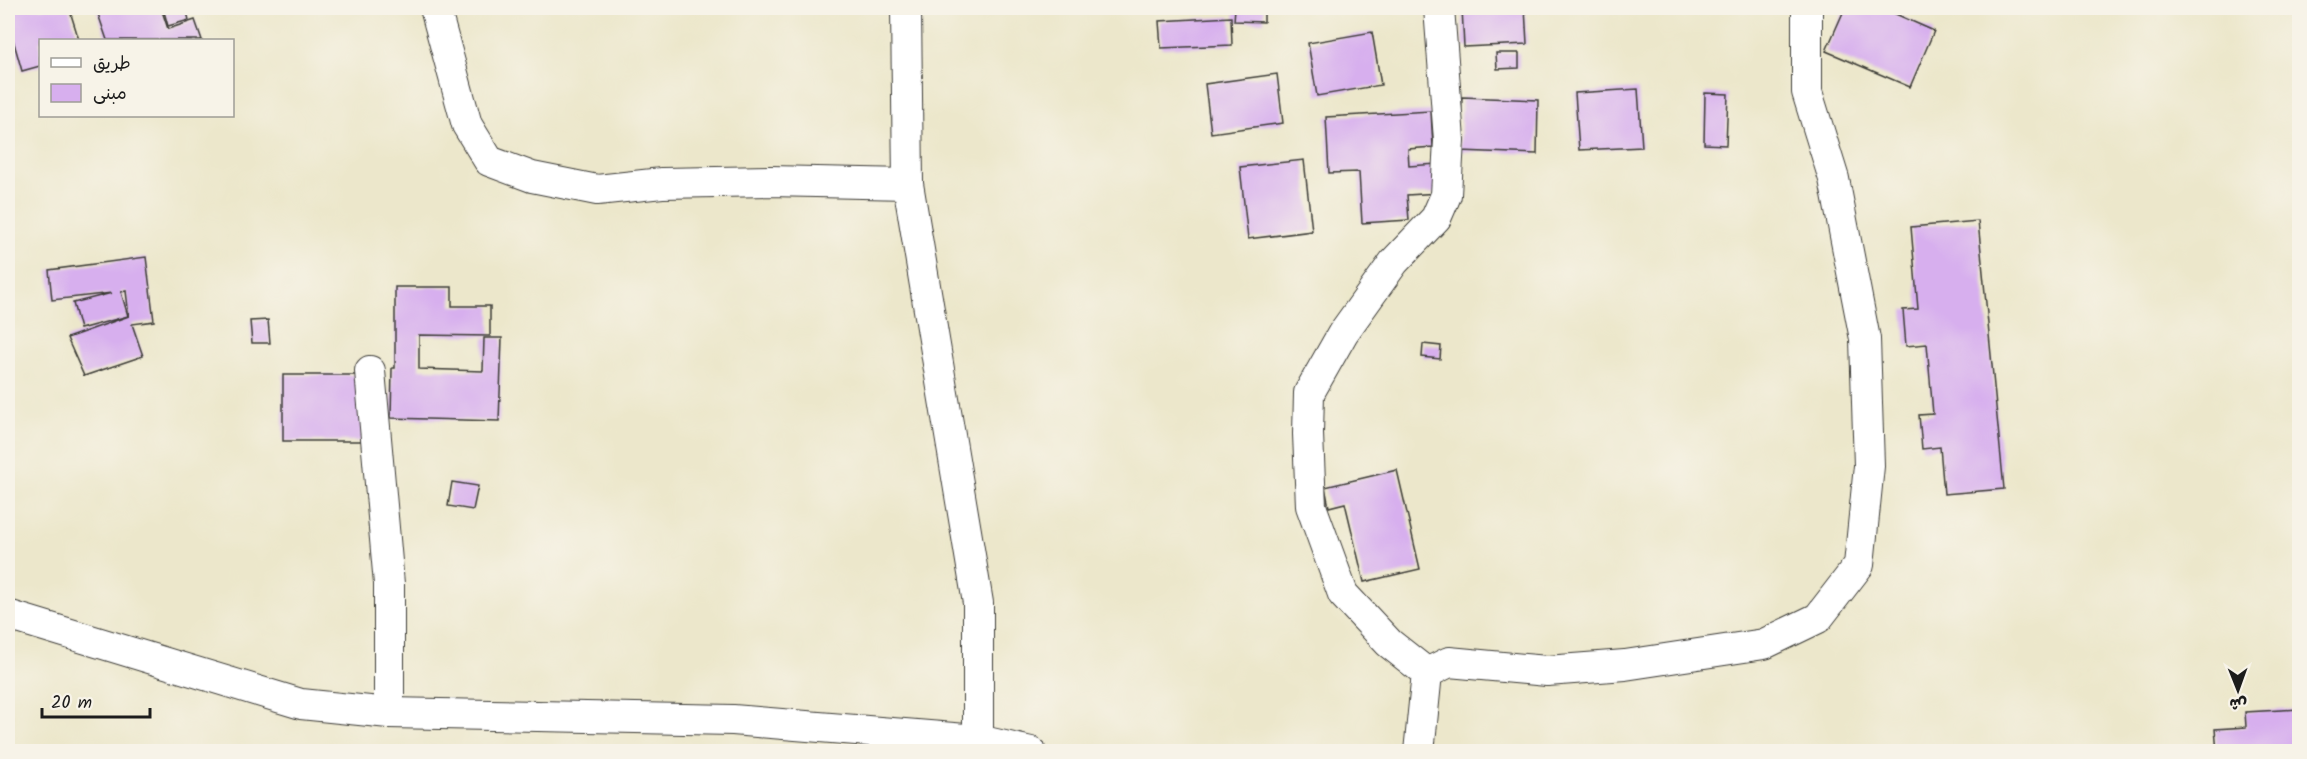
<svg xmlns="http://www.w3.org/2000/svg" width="2307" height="759" font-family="Kalam,'Playpen Sans Arabic',sans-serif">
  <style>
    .building { fill: #d7afee }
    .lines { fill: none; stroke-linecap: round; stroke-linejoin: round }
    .street-casing { stroke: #3b3a36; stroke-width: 32 }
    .street { stroke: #fff; stroke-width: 30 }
  </style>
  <rect width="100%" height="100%" fill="#f7f3e8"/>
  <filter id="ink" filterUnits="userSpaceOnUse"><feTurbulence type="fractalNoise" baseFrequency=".0167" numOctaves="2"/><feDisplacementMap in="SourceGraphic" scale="12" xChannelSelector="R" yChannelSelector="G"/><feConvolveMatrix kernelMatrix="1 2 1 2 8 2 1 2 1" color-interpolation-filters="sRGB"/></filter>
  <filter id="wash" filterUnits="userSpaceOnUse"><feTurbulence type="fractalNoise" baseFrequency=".008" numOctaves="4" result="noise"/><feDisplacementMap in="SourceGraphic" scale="24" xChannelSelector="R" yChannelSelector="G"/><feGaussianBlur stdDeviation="1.35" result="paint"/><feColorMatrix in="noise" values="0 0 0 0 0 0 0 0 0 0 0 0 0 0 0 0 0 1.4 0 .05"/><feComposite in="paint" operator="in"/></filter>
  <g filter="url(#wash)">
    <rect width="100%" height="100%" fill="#ece7cb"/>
    <g id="blocks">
      <g class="building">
        <polygon points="8,8 69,8 79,40 40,40 40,66 22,71 8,22"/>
        <polygon points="96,8 161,8 168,29 195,20 202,40 107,40"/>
        <polygon points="163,8 186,8 189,20 168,26"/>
        <polygon points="1235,8 1264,8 1264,22 1234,21"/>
        <polygon points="1462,8 1525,8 1527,44 1464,47"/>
        <polygon points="1845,8 1882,8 1934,31 1910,87 1826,51"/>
        <polygon points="1231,17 1232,45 1161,48 1159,21"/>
        <polygon points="1372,32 1381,85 1317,96 1308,43"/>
        <polygon points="1496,53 1519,53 1519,68 1497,69"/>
        <polygon points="1277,74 1283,123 1211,133 1205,84"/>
        <polygon points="1638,89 1642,147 1579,150 1575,93"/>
        <polygon points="1705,93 1728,94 1726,145 1704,144"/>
        <polygon points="1462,97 1538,100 1537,154 1460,151"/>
        <polygon points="1431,111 1433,147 1408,149 1409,166 1437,164 1439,193 1407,195 1409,220 1362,223 1359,172 1329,173 1326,117"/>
        <polygon points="1304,160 1312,231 1248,239 1240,167"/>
        <polygon points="1978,221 2004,489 1944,494 1940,447 1922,449 1919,415 1933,414 1927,344 1906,346 1903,310 1918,309 1911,227"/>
        <polygon points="146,257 154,321 132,324 143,356 84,376 67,338 129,316 126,291 121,292 128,316 80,329 73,303 112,293 52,300 49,270"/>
        <polygon points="395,287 452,287 452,306 490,306 490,336 419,335 419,369 483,371 484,338 502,338 499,421 391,418 392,368 395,368"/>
        <polygon points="268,320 270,343 252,343 250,321"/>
        <polygon points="1423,344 1441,346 1440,359 1422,357"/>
        <rect x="283" y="375" width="80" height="66"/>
        <polygon points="1397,470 1420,569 1364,582 1345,503 1329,507 1325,487"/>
        <polygon points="452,482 478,486 473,510 448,506"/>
        <polygon points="2300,709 2300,751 2217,752 2215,729 2246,727 2245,712"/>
      </g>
    </g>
  </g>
  <g filter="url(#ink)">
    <use href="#blocks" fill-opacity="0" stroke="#3b3a36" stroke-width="1.5"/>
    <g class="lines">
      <defs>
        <g id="street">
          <polyline points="435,8 467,125 489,161 532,177 597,190 662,183 770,181 908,184"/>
          <polyline points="906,8 908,184 978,603 978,740"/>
          <polyline points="370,371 389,584 389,713"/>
          <polyline points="8,615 301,704 389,713 733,720 978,740 1031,752"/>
          <polyline points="1427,673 1389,643 1343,594 1311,506 1308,434 1309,393 1343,333 1394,262 1436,218 1446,195 1449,140 1439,8"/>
          <polyline points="1419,752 1427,673 1449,662 1547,671 1625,665 1764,644 1818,618 1859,565 1869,466 1865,339 1834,179 1807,92 1807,8"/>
        </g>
      </defs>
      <use href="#street" class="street-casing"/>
      <use href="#street" class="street"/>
    </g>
  </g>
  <rect width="2307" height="759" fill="none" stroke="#f7f3e8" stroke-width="30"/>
  <rect x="39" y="39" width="195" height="78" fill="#f7f3e8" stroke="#9f9d96" stroke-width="1.5"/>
  <rect x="51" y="58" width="30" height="9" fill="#ffffff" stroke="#9f9d96" stroke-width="1.5"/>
  <text x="93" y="69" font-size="18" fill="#1c1c1c">طريق</text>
  <rect x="51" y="84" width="30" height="18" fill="#d7afee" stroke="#9f9d96" stroke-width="1.5"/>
  <text x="93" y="99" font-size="18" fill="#1c1c1c">مبنى</text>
  <g transform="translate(2238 690) rotate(179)" stroke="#f7f3e8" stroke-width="4.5" paint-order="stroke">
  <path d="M0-4.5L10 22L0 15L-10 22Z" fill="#1c1c1c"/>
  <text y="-9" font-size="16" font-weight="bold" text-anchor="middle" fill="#1c1c1c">ش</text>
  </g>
  <path d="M42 708v9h108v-9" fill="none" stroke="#1c1c1c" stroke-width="3"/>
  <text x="51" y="708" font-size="18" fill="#1c1c1c" stroke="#f7f3e8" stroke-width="4.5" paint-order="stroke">20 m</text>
</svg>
